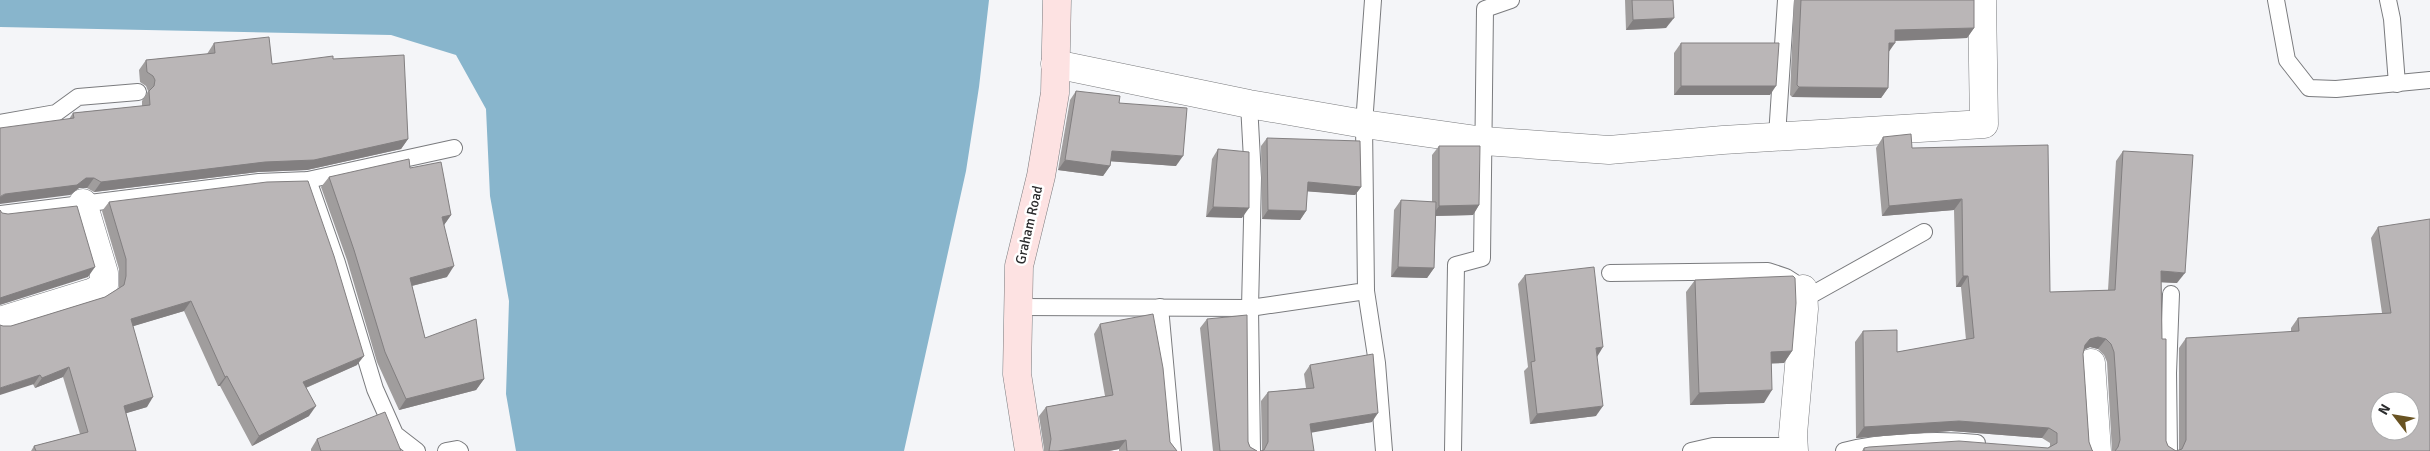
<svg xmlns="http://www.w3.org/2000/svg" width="2430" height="451" font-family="Signika,sans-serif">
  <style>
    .water { fill: #88b5cc }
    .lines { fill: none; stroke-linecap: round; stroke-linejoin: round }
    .lane-casing { stroke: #7a7b7e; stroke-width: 18 }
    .street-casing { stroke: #7a7b7e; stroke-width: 29 }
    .secondary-casing { stroke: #7a7b7e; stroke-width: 29 }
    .lane { stroke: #fff; stroke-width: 16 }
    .street { stroke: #fff; stroke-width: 28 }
    .secondary { stroke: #fde2e2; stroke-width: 28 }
    .wall { fill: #a09d9d }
    .shaded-wall { fill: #827f80 }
    .building { fill: #bab6b7; stroke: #827f80; fill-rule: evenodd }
    .labels { text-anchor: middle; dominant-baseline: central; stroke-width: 5; stroke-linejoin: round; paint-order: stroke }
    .street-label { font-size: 14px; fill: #2a2b2c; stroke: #fff }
  </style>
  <rect width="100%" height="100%" fill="#f4f5f8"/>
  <polygon class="water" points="0,0 989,0 979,87 966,171 904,451 516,451 506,394 509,301 490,196 486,109 456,55 391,35 0,27"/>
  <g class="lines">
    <defs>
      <g id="lane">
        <polyline points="2276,0 2287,60 2309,88 2336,89 2430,80"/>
        <polyline points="2388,0 2392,19 2397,84"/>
        <polyline points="1249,104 1253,178 1250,308 1252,451"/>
        <polyline points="0,123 56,113 78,97 138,92"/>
        <polyline points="1777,136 1786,0"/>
        <polyline points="308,180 337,263 375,389 395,434 417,451"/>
        <polyline points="0,214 259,182 308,180 454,148"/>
        <polyline points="1610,273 1768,271 1786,277 1803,288"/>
        <polyline points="1366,291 1377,363 1384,451"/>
        <polyline points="1804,299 1924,232"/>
        <polyline points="1019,307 1250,308 1366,291 1364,124 1373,0"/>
        <polyline points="1160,307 1173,451"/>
        <polyline points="446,451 457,449 460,451"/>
        <polyline points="1453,451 1456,265 1482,258 1485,9 1511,0"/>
        <polyline points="1691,451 1713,446 1794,446"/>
        <path d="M1844,451C1881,441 1938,439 1977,443"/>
        <polyline points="2169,451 2168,373 2171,294"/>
      </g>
      <g id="street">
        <polyline points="1055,64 1249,104 1364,124 1484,141 1609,150 1723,140 1984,124 1982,0"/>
        <polyline points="0,321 93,292 104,286 104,273 83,203"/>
        <polyline points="2091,363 2097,451"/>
        <polyline points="1794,451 1793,434 1804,309 1803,289"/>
      </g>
      <polyline id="secondary" points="1029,451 1017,374 1019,266 1041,176 1055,93 1057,0"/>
    </defs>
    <use href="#lane" class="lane-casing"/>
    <use href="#street" class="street-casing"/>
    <use href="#secondary" class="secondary-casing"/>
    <use href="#lane" class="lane"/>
    <use href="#street" class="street"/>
    <use href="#secondary" class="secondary"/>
  </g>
  <g class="wall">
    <polygon points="1625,0 1673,0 1666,28 1626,30"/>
    <polygon points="1794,0 1974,0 1974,28 1967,38 1895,41 1889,51 1888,88 1881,98 1792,97 1790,95"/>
    <polygon points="214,43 272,64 333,59 408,139 401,149 307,170 258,172 94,192 87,188 79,188 70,195 69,119 73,113 142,106 142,101 147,93 148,91 146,86 140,82 139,70 146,60 207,54"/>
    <polygon points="1681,43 1770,95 1674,95 1674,53"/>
    <polygon points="1076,91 1119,103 1176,166 1111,161 1110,166 1103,176 1058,170 1070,100"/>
    <polygon points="1883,137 1912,148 2050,292 2108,290 2116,161 2123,151 2177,283 2161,282 2162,339 2166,441 2168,446 2176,451 2179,450 2179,348 2186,338 2291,332 2291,328 2298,318 2382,313 2371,238 2378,227 2430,451 2112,451 2107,362 2104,355 2098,349 2090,347 2084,350 2083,354 2089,442 2092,450 2093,451 1862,451 1864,448 2048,448 2050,446 2050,443 2042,438 1951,431 1856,438 1855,342 1863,331 1897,352 1966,340 1961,287 1956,287 1954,210 1882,216 1876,148"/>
    <polygon points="1267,138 1361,187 1355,195 1307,191 1306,211 1300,220 1262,219 1261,146"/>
    <polygon points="1439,146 1479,205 1473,215 1436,216 1434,268 1427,278 1391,277 1394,210 1401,200 1432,202 1432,155"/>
    <polygon points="1218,149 1242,218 1206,217 1212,159"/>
    <polygon points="410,168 451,215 444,225 447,277 412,286 425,338 484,379 476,390 399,410 377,362 347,260 321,187 329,177"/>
    <polygon points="109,202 357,365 306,388 309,416 252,446 220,386 218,386 184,311 133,326 147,407 126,413 136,451 31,451 34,446 80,434 63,377 35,388 3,326 11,326 105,297 119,288 119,269 102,211"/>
    <polygon points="1525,275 1597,356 1596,416 1530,424 1524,371 1528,367 1518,284"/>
    <polygon points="1695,280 1792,351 1784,363 1771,363 1764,403 1690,405 1686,292"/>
    <polygon points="1207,319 1250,447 1257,451 1213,451 1200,328"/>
    <polygon points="1100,324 1170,442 1177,451 1119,451 1119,449 1109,451 1044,451 1044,449 1039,416 1046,407 1105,396 1094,334"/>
    <polygon points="1310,365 1372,422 1311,432 1262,451 1261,401 1268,392 1306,388 1304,374"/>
    <polygon points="317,439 401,451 311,451 311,449"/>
  </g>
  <g class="shaded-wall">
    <polygon points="1674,18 1666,28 1626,30 1633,20"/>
    <polygon points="1974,28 1967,38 1888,41 1895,30"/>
    <polygon points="1889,43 1895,43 1888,53"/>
    <polygon points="1681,86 1776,86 1770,95 1674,95"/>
    <polygon points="1799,87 1888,88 1881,98 1792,97"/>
    <polygon points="408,139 401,149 307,170 258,172 94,192 101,182"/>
    <polygon points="1112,151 1183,156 1176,166 1106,161"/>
    <polygon points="1065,160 1110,166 1103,176 1058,170"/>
    <polygon points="86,178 94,178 87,188 79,188 70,195 0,204 0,197 5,194"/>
    <polygon points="1308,182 1361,187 1355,195 1302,191"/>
    <polygon points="1962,199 1954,210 1882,216 1889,206"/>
    <polygon points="1479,205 1473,215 1432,216 1439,206"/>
    <polygon points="1213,207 1249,208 1242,218 1206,217"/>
    <polygon points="1268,210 1306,211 1300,220 1262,219"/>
    <polygon points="451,215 444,225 442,217"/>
    <polygon points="454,266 447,277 403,288 410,278"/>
    <polygon points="95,267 88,277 0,305 0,298 2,296"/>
    <polygon points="1398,267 1434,268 1427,278 1391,277"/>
    <polygon points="2161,271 2185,273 2177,283 2154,282"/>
    <polygon points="1963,276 1968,276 1961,287 1956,287"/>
    <polygon points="191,301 184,311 124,329 131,319"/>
    <polygon points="2098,337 2106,339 2098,349 2090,347 2083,350 2085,345 2090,339"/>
    <polygon points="1603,347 1597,357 1596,348"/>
    <polygon points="1792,351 1784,363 1762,364 1771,352"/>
    <polygon points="364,356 357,365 296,392 303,382"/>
    <polygon points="69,367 63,377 35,388 42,378"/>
    <polygon points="40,375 34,384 0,395 0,388"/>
    <polygon points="227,376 220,386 218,386 225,377"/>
    <polygon points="484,379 476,390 399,410 406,399"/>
    <polygon points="1772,390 1764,403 1690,405 1699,393"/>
    <polygon points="153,397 147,407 117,416 124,406"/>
    <polygon points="316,406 309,416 252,446 259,436"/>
    <polygon points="1603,406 1596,416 1530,424 1537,414"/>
    <polygon points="1378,413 1372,422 1304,434 1310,424"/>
    <polygon points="1959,421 2049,428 2042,438 1951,431 1856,438 1864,427"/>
    <polygon points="1126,440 1119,449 1109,451 1058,451"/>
  </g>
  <g class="building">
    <polygon points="1632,0 1673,0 1674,18 1633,20"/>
    <polygon points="1801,0 1974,0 1974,28 1895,30 1895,43 1889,43 1888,88 1799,87 1797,85"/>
    <polygon points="269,37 272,64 333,56 333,59 404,55 408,139 314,160 265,162 101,182 94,178 86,178 77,185 5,194 1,196 0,198 0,128 74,118 73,113 150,105 149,91 154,86 155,80 153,76 147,72 146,60 215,53 214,43"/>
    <polygon points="1681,43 1779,43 1776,86 1681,86"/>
    <polygon points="1076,91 1120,96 1119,103 1187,108 1183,156 1112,151 1110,166 1065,160"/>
    <path d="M1911,134L1912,148L2048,145L2050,292L2115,290L2123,151L2193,155L2185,273L2161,271L2162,339H2166V441L2168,446L2176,451L2182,449L2186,440V338L2299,331L2298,318L2391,313L2378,227L2430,219V451H2115L2118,447L2120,440L2114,352L2111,344L2106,339L2098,337L2090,339L2085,345L2083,354L2089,442L2092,450L2093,451H1864V448L1869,447L1959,441L2048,448L2057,443V433L2049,428L1959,421L1864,427L1863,331L1897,330V352L1974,338L1968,276H1963L1962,199L1889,206L1883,137ZM2380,401H2410V431H2380Z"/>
    <polygon points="1267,138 1360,141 1361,187 1308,182 1306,211 1268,210"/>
    <polygon points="1439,146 1480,146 1479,205 1439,206"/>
    <polygon points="1218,149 1249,152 1249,208 1213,207"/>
    <polygon points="409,159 410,168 441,162 451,215 442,217 454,266 410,278 425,338 476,319 484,379 406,399 385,352 354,250 329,177"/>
    <polygon points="308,181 334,256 364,356 303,382 316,406 259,436 227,376 225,377 191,301 131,319 153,397 124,406 136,451 36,451 34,446 88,432 69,367 42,378 40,375 0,388 0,325 3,326 11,326 105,297 124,285 126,276 126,259 109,202 267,182"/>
    <polygon points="1401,200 1436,202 1434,268 1398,267"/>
    <polygon points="77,206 95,267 0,298 0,210 2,213 8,214"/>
    <polygon points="1594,267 1603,347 1596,348 1603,406 1537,414 1531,362 1535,361 1525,275"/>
    <polygon points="1793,276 1795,278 1796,303 1792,351 1771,352 1772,390 1699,393 1695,280"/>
    <polygon points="1153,314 1163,368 1170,442 1177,451 1127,451 1126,440 1058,451 1049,451 1051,439 1046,407 1113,395 1100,324"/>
    <polygon points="1247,315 1248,442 1250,447 1257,451 1220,451 1207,319"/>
    <polygon points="1373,354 1378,413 1310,424 1314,451 1261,451 1264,450 1268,442 1268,392 1314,388 1310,365"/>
    <polygon points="385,412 401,451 321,451 317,439"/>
  </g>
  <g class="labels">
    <g class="street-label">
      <text transform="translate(1029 225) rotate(-77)">Graham Road</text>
    </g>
  </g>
  <g transform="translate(2395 416) rotate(301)"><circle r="24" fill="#ffffff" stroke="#aaaaab"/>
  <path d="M0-4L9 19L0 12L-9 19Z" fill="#695322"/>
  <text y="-8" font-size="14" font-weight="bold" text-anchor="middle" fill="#2a2b2c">N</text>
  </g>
</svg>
